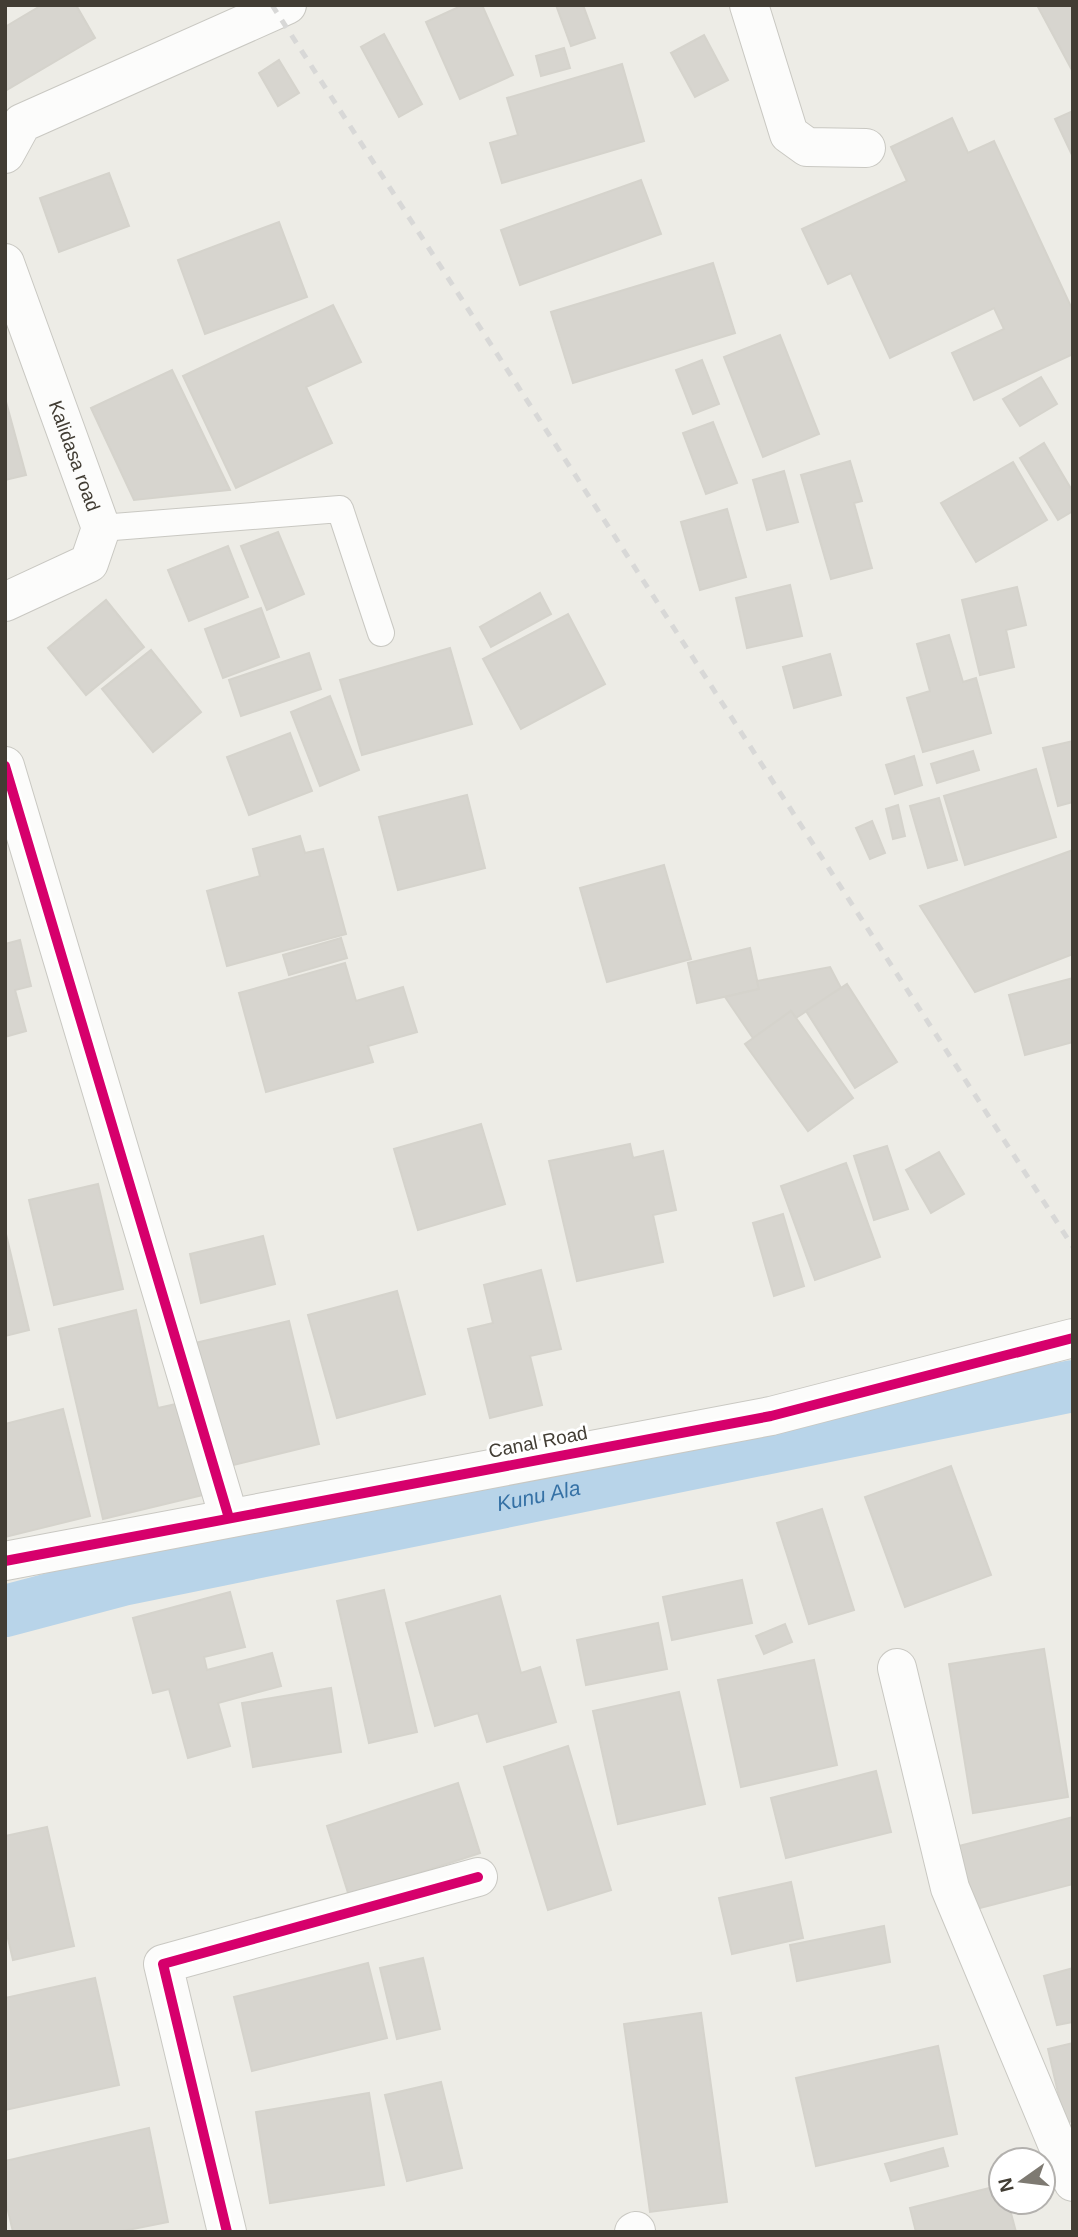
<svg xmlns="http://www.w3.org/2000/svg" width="1078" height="2237" font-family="Helvetica,sans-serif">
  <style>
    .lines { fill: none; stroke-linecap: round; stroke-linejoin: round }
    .canal { stroke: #b8d4e9; stroke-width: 52 }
    .building { fill: #d7d5cf; stroke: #d5d3cc; stroke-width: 2 }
    .service-casing { stroke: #c9c8c2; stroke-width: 28 }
    .minor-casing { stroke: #c9c8c2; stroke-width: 40 }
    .tertiary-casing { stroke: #c9c8c2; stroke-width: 40 }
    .service { stroke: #fcfcfb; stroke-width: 26 }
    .minor { stroke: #fcfcfb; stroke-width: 38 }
    .tertiary { stroke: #fcfcfb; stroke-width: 38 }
    .rail { stroke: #d8d8d7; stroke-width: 5; stroke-dasharray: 9 9; stroke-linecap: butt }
    .cycleway-casing { stroke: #fff; stroke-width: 15 }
    .cycleway { stroke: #d6006c; stroke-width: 10 }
    .labels { text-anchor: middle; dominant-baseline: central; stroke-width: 6; stroke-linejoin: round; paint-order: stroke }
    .street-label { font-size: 19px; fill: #423d34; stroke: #fff }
    .water-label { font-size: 21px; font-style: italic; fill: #3571a5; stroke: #fff }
  </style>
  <rect width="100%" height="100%" fill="#edece6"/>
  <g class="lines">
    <path class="canal" id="s1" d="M5,1611L122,1580L1073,1386"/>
  </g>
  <g class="building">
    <polygon points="42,5 76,5 95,38 5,91 5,27"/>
    <polygon points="463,5 482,5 513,75 460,99 426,22"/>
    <polygon points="556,5 583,5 595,38 571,46"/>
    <polygon points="1037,5 1073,5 1073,72"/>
    <polygon points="384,34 422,104 399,117 361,47"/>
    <polygon points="704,35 728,80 695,97 671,53"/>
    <polygon points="564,48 570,68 541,76 536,56"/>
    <polygon points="279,60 299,93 278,106 259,73"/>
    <polygon points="622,64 644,141 502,183 490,143 518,135 507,98"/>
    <polygon points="1073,111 1073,157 1055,119"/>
    <polygon points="952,118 968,153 994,141 1073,311 1073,354 974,400 952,353 1004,329 994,308 890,358 851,273 828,284 802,229 907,181 891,147"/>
    <polygon points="109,173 129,226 59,252 40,198"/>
    <polygon points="641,180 661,234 520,285 501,230"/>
    <polygon points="279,222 307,297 205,334 178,260"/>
    <polygon points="713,263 735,333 573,383 551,312"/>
    <polygon points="333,305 361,362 306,387 332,443 236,488 183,376"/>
    <polygon points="780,335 819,434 763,457 724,357"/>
    <polygon points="702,360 719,404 693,414 676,370"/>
    <polygon points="172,370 230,490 134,500 91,408"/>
    <polygon points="1041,377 1057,404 1020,426 1003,399"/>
    <polygon points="5,398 26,475 5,480"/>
    <polygon points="713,422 737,483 706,494 683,433"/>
    <polygon points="1044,443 1073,492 1073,511 1058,520 1020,458"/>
    <polygon points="850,461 862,501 854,503 872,568 831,579 801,475"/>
    <polygon points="1013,462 1047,520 976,562 941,503"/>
    <polygon points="784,471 798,522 767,530 753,480"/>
    <polygon points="727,509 746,577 700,590 681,522"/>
    <polygon points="278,532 304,594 267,610 241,546"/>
    <polygon points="228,546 248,597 189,621 168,570"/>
    <polygon points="790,585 802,636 747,648 736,598"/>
    <polygon points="1017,587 1026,625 1006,630 1014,667 980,675 962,600"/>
    <polygon points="540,593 551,614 491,647 480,627"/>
    <polygon points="106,600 144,647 86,695 48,648"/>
    <polygon points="261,608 279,657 223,678 205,629"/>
    <polygon points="568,614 605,684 521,729 483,659"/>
    <polygon points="949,635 963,682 976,678 991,733 923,752 907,698 930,691 917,644"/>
    <polygon points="450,648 472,724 362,755 340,680"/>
    <polygon points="151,650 201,712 153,752 102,689"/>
    <polygon points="309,653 321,689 241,716 229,680"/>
    <polygon points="830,654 841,695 794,708 783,667"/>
    <polygon points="330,696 359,770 320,786 291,712"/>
    <polygon points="290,733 312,791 249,815 227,757"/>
    <polygon points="1073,741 1073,802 1058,806 1043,748"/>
    <polygon points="973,751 979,770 937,783 931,764"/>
    <polygon points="914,756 922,785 895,794 886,765"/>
    <polygon points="1036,769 1056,837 965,865 944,796"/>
    <polygon points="467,795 485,868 398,890 379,817"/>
    <polygon points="939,798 957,860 928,868 910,806"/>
    <polygon points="898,805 905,836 893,839 886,809"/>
    <polygon points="872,821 885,853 870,859 856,828"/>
    <polygon points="300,836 305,853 323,849 346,934 227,966 207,891 260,876 253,849"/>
    <polygon points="1073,850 1073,954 975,992 920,906"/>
    <polygon points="664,865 691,959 607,982 580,888"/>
    <polygon points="341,938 347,958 289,975 283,955"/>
    <polygon points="20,940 31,986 15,990 26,1031 5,1037 5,944"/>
    <polygon points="750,948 759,989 697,1003 688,963"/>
    <polygon points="345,963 356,1001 403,987 417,1032 368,1046 373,1062 266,1092 239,993"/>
    <polygon points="830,967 841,988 796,1018 791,1011 753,1038 725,997 759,989 757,981"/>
    <polygon points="1073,978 1073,1042 1025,1055 1009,995"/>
    <polygon points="847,984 897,1062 855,1088 806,1011"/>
    <polygon points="791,1011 853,1098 808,1131 745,1044"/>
    <polygon points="481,1124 505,1204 418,1230 394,1149"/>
    <polygon points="630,1144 633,1158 663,1151 676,1210 653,1215 663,1262 577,1281 549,1161"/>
    <polygon points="887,1146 908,1209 874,1220 854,1156"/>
    <polygon points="939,1152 964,1194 931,1213 906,1170"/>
    <polygon points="846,1163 880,1257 815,1280 781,1186"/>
    <polygon points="98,1184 123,1289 54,1305 29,1200"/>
    <polygon points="783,1214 804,1286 774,1296 753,1223"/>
    <polygon points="5,1230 29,1330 5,1336"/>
    <polygon points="263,1236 275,1284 201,1303 190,1254"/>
    <polygon points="541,1270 561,1349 530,1356 542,1405 490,1418 468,1329 493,1323 484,1285"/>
    <polygon points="397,1291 425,1394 337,1418 308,1315"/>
    <polygon points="136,1310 158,1408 185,1402 207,1494 103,1519 59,1329"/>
    <polygon points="289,1321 319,1444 225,1467 195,1343"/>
    <polygon points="63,1409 90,1516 5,1537 5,1424"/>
    <polygon points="951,1466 991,1575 905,1607 865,1497"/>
    <polygon points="822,1509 854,1610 809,1624 777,1523"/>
    <polygon points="742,1580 752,1623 672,1640 663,1597"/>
    <polygon points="384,1590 417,1732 369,1743 337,1601"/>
    <polygon points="230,1592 245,1647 204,1657 207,1670 272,1653 281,1686 218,1703 230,1746 188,1758 169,1689 153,1693 133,1618"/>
    <polygon points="500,1596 521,1673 540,1667 556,1722 487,1742 478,1713 435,1726 406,1623"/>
    <polygon points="658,1623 667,1669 586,1685 577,1640"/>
    <polygon points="785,1624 792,1642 764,1654 756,1636"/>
    <polygon points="1044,1649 1068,1797 973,1813 949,1664"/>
    <polygon points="814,1660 837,1765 741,1787 718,1680"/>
    <polygon points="331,1688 341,1752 253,1767 242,1703"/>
    <polygon points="679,1692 705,1804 618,1824 593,1711"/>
    <polygon points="568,1746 611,1890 548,1910 504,1767"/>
    <polygon points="876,1771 891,1832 786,1858 771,1798"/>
    <polygon points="458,1783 480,1853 349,1896 327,1826"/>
    <polygon points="1073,1817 1073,1884 972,1910 955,1847"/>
    <polygon points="47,1827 74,1946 13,1960 5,1926 5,1836"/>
    <polygon points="791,1882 803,1938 732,1954 719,1898"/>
    <polygon points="884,1926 890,1962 797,1981 790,1945"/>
    <polygon points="423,1958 440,2029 397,2039 380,1968"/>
    <polygon points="368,1963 387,2038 252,2071 234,1997"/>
    <polygon points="1073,1968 1073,2022 1057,2025 1044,1976"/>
    <polygon points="95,1978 119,2085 5,2110 5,1998"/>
    <polygon points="701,2013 727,2202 650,2212 624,2024"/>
    <polygon points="1073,2043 1073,2121 1065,2123 1048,2049"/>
    <polygon points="938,2046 957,2134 816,2166 796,2078"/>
    <polygon points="441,2082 462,2168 407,2181 385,2095"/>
    <polygon points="369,2093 384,2185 270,2203 256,2112"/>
    <polygon points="149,2128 168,2222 118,2232 13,2232 5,2198 5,2161"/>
    <polygon points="943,2148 948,2166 891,2181 885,2164"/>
    <polygon points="1001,2185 1001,2202 1008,2202 1016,2232 916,2232 910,2208"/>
  </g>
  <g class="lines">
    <defs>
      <polyline id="service" points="101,528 340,509 381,633"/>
      <g id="minor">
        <polyline points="749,5 789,134 807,147 866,148"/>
        <polyline points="5,766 229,1518"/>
        <polyline points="5,1561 771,1416 1073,1338"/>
        <polyline points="897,1668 950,1888 1073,2182"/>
        <polyline points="227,2232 163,1964 478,1877"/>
        <polyline points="634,2232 636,2231"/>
      </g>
      <g id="tertiary">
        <polyline points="5,154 22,123 287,5"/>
        <path id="s2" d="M5,263L101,528L89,563L5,602"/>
      </g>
    </defs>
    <use href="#service" class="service-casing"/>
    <use href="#minor" class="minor-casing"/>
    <use href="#tertiary" class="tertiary-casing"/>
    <use href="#service" class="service"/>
    <use href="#minor" class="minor"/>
    <use href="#tertiary" class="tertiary"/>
    <polyline class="rail" points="272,5 1073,1247"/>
    <defs>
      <g id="cycleway">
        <polyline points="5,766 229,1518"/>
        <polyline points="5,1561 771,1416 1073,1338"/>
        <polyline points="227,2232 163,1964 478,1877"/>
      </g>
    </defs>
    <use href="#cycleway" class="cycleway-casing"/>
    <use href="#cycleway" class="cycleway"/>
  </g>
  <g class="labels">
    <g class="street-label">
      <text stroke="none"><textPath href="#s2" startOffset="205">Kalidasa road</textPath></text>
      <text transform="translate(538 1442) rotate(-11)">Canal Road</text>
    </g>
    <g class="water-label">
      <text stroke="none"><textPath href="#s1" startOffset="546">Kunu Ala</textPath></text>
    </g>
  </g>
  <rect width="1078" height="2237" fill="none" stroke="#423d34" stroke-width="14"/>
  <g transform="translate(1022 2181) rotate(256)"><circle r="33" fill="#ffffff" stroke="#b3b1ae" stroke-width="2"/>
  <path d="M0-5L12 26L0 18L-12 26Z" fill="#7e7a72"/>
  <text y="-10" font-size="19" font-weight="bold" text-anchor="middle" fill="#423d34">N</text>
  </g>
</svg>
